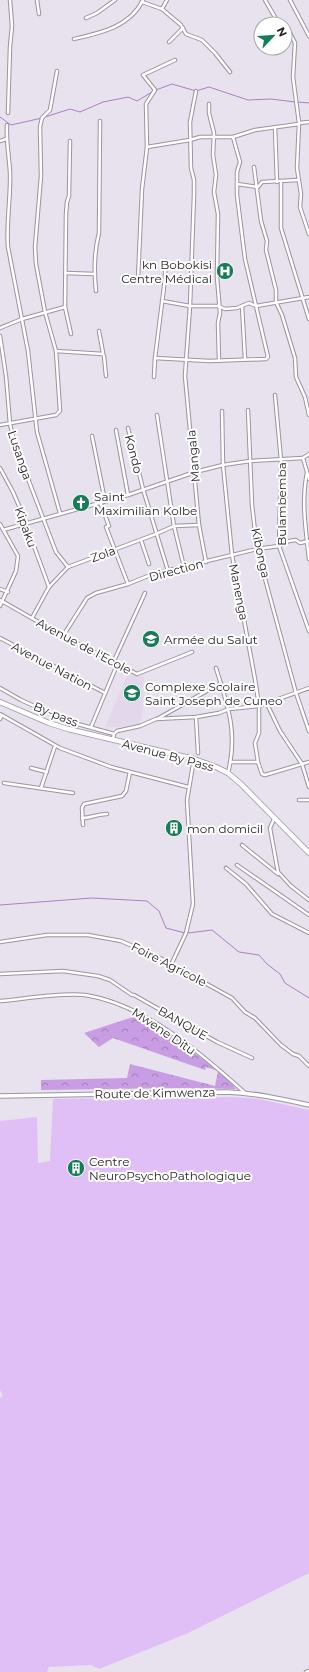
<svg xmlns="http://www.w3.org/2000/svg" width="309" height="1672" font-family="Montserrat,sans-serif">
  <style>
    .built { fill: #e3d7eb }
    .grass { fill: #e0bff7 }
    .forest { fill: url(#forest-crowns) }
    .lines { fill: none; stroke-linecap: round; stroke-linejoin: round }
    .stream { stroke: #ab80c5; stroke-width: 1 }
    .minor-casing { stroke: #9b94a0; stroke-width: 4.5 }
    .tertiary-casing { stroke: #9b94a0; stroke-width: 5.5 }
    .trunk-casing { stroke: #9b94a0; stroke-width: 6 }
    .minor { stroke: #fff; stroke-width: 2.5 }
    .tertiary { stroke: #fff; stroke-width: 3.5 }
    .trunk { stroke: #fff; stroke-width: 4.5 }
    .labels { text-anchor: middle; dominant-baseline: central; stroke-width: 4; stroke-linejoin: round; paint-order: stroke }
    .poi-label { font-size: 12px; fill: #262428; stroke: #fff; text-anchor: start }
    .street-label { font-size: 12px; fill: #262428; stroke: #fff }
  </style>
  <defs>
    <pattern id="forest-crowns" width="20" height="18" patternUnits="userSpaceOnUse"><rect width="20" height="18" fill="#c89de4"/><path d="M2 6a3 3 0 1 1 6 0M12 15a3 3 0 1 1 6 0" fill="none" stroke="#a280b9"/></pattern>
  </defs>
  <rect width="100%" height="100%" fill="#e8e1ee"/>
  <polygon class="built" points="128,673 144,677 143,708 140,726 105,727"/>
  <polygon class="grass" points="232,1097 259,1099 309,1110 309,1573 186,1634 99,1669 91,1665 49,1667 47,1672 0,1672 0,1398 3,1396 0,1390 0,1121 37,1117 38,1163 50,1161 53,1099"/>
  <polygon class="forest" points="136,1016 166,1032 227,1077 236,1089 177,1088 41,1090 41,1080 127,1078 130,1064 215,1086 218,1071 206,1067 205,1070 113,1038 99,1047 84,1033"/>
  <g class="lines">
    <g class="stream">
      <polyline points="156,90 172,84 196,91 209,87 248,100 271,99 295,102"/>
      <polyline points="298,102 309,103"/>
      <polyline points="0,117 11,125 42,118"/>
      <polyline points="45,117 70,109 80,112 103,102 128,97 137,101 152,92"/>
      <polyline points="0,905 92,898 147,901 159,911 166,928 185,933"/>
      <polyline points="188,933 212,930 239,952 259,955 267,964 280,974 285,983 309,998"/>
    </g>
    <defs>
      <g id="minor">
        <polyline points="37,0 39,14"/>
        <polyline points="265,0 279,24"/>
        <polyline points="290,0 309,36"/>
        <polyline points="142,2 162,9 181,25 186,34 202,40 215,53 230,72"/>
        <polyline points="162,9 167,0"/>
        <polyline points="86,18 97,13 115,0"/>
        <polyline points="285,29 290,33 295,43 293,77 299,123 297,168 301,194 300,207 309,234"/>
        <path d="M74,39C100,33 130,27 143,0"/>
        <polyline points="169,42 183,28"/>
        <polyline points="196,91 190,122 191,168 194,180 194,195 190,306 185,376 199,525 206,562"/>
        <polyline points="209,104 209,113 214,133 213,155 216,175 214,192 218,214 217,277 220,313 218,323 219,361"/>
        <polyline points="8,113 10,47 12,26 10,0"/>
        <polyline points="299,123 309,122"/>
        <path d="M7,125C6,141 9,156 10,172C11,197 6,222 8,247L28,351L37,432L60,513"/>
        <polyline points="275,127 277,182"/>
        <polyline points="0,141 6,139"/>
        <polyline points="70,141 69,196 67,202 66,214 65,307 71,334"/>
        <polyline points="147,147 190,140 200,137 233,137 255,130 299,124"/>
        <polyline points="254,167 261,221 267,241 266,250 276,290 276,302 282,315 295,358 296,377 305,397 309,415"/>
        <polyline points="281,182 281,228 309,319"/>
        <polyline points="237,184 258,187 262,182 298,180"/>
        <polyline points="66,273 94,274"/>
        <polyline points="138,279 142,189 147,147 146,104 155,90 143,75 175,60"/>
        <path d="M96,291C94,272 94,252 99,233L100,121"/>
        <polyline points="162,301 190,306 218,306 225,309 237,308 249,303 256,306 309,297"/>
        <polyline points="242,306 245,359"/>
        <polyline points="0,328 22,319 65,307"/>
        <polyline points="99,331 103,353"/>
        <polyline points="0,336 6,376 10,424 14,442 56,552 68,567"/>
        <polyline points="56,351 103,354 104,356 106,376"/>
        <polyline points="155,358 164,287 166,261"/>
        <polyline points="154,377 155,358 209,361 266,359 268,357 245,259 237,195 237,172 240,162 233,137"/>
        <polyline points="275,395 281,460 279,546 309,631"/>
        <polyline points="248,410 252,505 257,549 296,693 309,731"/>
        <polyline points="222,411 223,465 232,555 255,679 259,706 259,733 255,743 258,762 262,774 265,775 309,762"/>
        <polyline points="157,415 174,526 184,567"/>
        <polyline points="0,425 56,415 60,411 56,351 45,312 36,264 35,247 41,176 40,127 42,118 50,110 57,71"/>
        <polyline points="128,428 143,489 168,571"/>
        <polyline points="116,430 128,495"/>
        <polyline points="92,436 105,501"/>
        <polyline points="309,454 303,458 309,479"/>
        <polyline points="0,468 13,492 20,508 49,587"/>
        <path d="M307,473C301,501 306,531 309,559"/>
        <polyline points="100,502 109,526 106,527 108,532 128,584"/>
        <polyline points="0,524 18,556 16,571 0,606"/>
        <polyline points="3,530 128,495 195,472 223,465 250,461 303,458"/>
        <polyline points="141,540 149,564"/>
        <polyline points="0,589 8,592"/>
        <polyline points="0,600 63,636 137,674 192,652"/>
        <polyline points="32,618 49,587 68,567 156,534 174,526 199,525"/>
        <polyline points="63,636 87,598 96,593 128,584 153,574 257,549 279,546 289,541 296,540 300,543 309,541"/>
        <polyline points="0,638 105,693"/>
        <polyline points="113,663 145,593"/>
        <path d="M216,668C228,706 238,733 228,773"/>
        <polyline points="0,688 21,700 67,721 114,734"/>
        <polyline points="267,704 280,731 302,764 309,787"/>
        <polyline points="0,714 60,748 111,767 188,787"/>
        <polyline points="196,717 198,753"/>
        <polyline points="0,719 2,715"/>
        <polyline points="157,719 221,683"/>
        <polyline points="91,727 117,665"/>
        <polyline points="113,739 114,734 117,731 140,726 156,719 196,717 219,713 229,709 259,706 309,688"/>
        <polyline points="230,762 258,762"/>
        <polyline points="31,768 47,772"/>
        <polyline points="4,783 73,793"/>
        <polyline points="41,788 55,746"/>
        <polyline points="299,800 309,800"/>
        <path d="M82,818C91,818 98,814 107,814"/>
        <polyline points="274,819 270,828 278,872 291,886 309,900"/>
        <polyline points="83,825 82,808 84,804 122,796 126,791 130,772"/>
        <polyline points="242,845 278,874"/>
        <polyline points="237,865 309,915"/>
        <polyline points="226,868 246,884 272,914 309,933"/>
        <polyline points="0,942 47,935 88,935 121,941 160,958 232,998 245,1012 255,1018 281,1045 293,1054 299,1056 309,1066"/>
        <polyline points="171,965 186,933 193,904 187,800 194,759"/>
        <polyline points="0,974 63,971 98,976 110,980 132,995 134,995 217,1042 252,1058"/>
        <path d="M0,1001C24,999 62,992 85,995C144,1004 201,1053 244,1092"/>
        <polyline points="306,1672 309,1671"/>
      </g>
      <path id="tertiary" d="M0,1096L227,1092C255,1093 282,1099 309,1105"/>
      <polyline id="trunk" points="0,702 49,723 68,729 194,759 216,767 228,773 241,784 309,853"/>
    </defs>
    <use href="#minor" class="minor-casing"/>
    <use href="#tertiary" class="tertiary-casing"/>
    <use href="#trunk" class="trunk-casing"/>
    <use href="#minor" class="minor"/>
    <use href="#tertiary" class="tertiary"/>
    <use href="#trunk" class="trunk"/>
  </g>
  <defs>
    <symbol id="hospital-disc" viewBox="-11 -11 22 22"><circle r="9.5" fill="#177c56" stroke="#fff"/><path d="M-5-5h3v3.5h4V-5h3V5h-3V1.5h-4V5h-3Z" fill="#fff"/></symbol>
    <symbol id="church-disc" viewBox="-11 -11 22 22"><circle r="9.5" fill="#177c56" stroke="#fff"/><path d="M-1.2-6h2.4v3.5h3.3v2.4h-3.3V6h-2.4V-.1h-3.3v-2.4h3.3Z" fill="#fff"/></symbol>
    <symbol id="school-disc" viewBox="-11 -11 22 22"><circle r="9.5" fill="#177c56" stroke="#fff"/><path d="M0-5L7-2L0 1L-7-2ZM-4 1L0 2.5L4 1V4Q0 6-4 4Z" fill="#fff"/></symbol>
    <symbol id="building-disc" viewBox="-11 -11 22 22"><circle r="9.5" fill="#177c56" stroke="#fff"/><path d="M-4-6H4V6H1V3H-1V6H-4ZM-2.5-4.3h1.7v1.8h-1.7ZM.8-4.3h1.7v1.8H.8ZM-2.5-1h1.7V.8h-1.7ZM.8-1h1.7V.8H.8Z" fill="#fff"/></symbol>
  </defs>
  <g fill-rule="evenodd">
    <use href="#hospital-disc" x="215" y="261" width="20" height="20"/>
    <use href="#church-disc" x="71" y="493" width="20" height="20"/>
    <use href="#school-disc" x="141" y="629" width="20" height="20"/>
    <use href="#school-disc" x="122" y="683" width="20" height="20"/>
    <use href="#building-disc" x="164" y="818" width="20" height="20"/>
    <use href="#building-disc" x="66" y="1158" width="20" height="20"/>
  </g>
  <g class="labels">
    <g class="poi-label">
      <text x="212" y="264" text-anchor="end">kn Bobokisi<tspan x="212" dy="14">Centre Médical</tspan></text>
      <text x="94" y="496">Saint<tspan x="94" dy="14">Maximilian Kolbe</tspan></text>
      <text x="164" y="639">Armée du Salut</text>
      <text x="145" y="686">Complexe Scolaire<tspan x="145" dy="14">Saint Joseph de Cuneo</tspan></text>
      <text x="187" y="828">mon domicil</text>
      <text x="89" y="1161">Centre<tspan x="89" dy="14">NeuroPsychoPathologique</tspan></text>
    </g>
    <g class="street-label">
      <text transform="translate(134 454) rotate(76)">Kondo</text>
      <text transform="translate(20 455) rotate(71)">Lusanga</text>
      <text transform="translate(193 456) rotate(-95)">Mangala</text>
      <text transform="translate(281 504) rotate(-90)">Bulambemba</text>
      <text transform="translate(26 527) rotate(70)">Kipaku</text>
      <text transform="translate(261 553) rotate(78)">Kibonga</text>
      <text transform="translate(103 554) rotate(-20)">Zola</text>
      <text transform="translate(176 570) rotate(-15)">Direction</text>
      <text transform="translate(239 592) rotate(79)">Manenga</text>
      <text transform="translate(84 646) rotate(28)">Avenue de l'Ecole</text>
      <text transform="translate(52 666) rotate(28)">Avenue Nation</text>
      <text transform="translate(56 714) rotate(22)">By-pass</text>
      <text transform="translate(168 755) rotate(15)">Avenue By Pass</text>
      <text transform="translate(169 964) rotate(27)">Foire Agricole</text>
      <text transform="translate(183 1023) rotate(30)">BANQUE</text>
      <text transform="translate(164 1031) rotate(34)">Mwene Ditu</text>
      <text transform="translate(155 1093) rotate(-1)">Route de Kimwenza</text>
    </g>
  </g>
  <g transform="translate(273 36) rotate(65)"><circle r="19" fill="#ffffff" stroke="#a8a7a9"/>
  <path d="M0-3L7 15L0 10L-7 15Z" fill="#177c56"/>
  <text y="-6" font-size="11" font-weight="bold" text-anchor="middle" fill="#262428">N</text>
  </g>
</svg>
